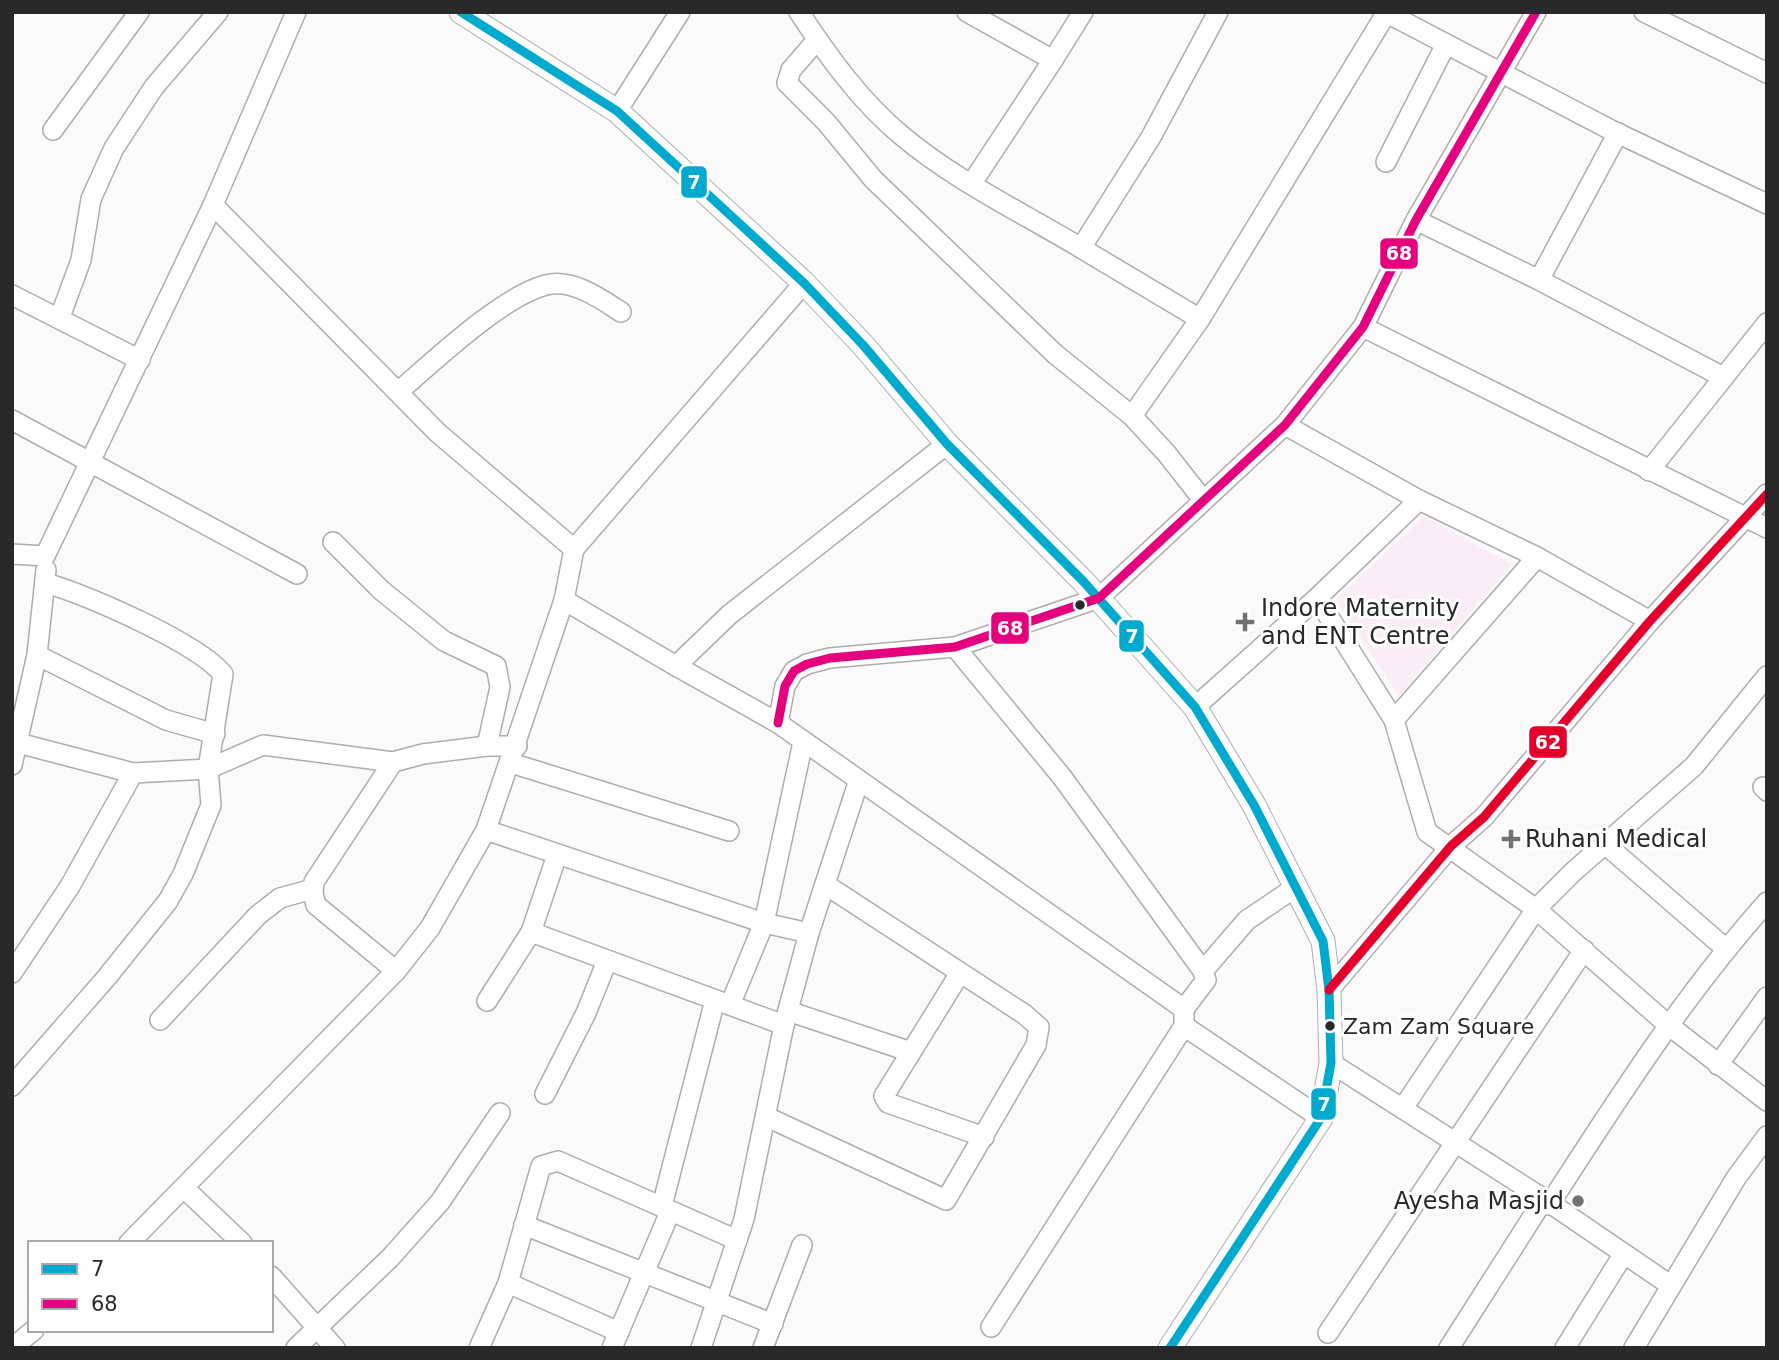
<svg xmlns="http://www.w3.org/2000/svg" width="1779" height="1360" font-family="'DejaVu Sans',sans-serif">
  <style>
    .green { fill: #faedf6 }
    .lines { fill: none; stroke-linecap: round; stroke-linejoin: round }
    .minor-casing { stroke: #aeadae; stroke-width: 22 }
    .major-casing { stroke: #aeadae; stroke-width: 25 }
    .minor { stroke: #fefefe; stroke-width: 19 }
    .major { stroke: #fefefe; stroke-width: 23 }
    .bus-1-casing { stroke: #fff; stroke-width: 14 }
    .bus-2-casing { stroke: #fff; stroke-width: 14 }
    .bus-3-casing { stroke: #fff; stroke-width: 14 }
    .bus-1 { stroke: #00a9ce; stroke-width: 9 }
    .bus-2 { stroke: #e5007d; stroke-width: 9 }
    .bus-3 { stroke: #e4002b; stroke-width: 9 }
    .bus-dot { fill: #2a2829; stroke: #fff; stroke-width: 2.5 }
    .poi-dot { fill: #737172; stroke: #fff; stroke-width: 2.5 }
    .labels { text-anchor: middle; dominant-baseline: central; stroke-width: 6; stroke-linejoin: round; paint-order: stroke }
    .bus-label { font-size: 22px; fill: #2a2829; stroke: #fff; text-anchor: start }
    .poi-label { font-size: 24px; fill: #2a2829; stroke: #fff; text-anchor: start }
    .line-badge { stroke: #fff; stroke-width: 2.5 }
    .badge-label { font-size: 19px; text-anchor: middle; font-weight: bold; fill: #fff }
  </style>
  <rect width="100%" height="100%" fill="#fbf9fa"/>
  <polygon class="green" points="1424,516 1512,564 1399,696 1336,600"/>
  <g class="lines">
    <defs>
      <g id="minor">
        <path d="M799,12C828,56 860,101 901,135C954,180 1021,212 1081,248L1151,137L1218,12"/>
        <polyline points="967,12 1053,60 1083,12"/>
        <polyline points="1644,12 1767,73"/>
        <polyline points="1387,13 1611,130 1767,204"/>
        <polyline points="817,40 791,70 787,83 826,122 873,179 1055,354 1132,416 1167,454 1203,500"/>
        <polyline points="617,111 680,12"/>
        <polyline points="53,130 139,12"/>
        <polyline points="1386,162 1446,44"/>
        <polyline points="972,183 1053,60"/>
        <polyline points="213,205 438,433 574,549"/>
        <polyline points="1416,220 1539,280 1723,377"/>
        <polyline points="1081,248 1200,319"/>
        <polyline points="1539,280 1618,133"/>
        <polyline points="12,295 140,360"/>
        <polyline points="60,317 81,260 91,199 114,148 154,87 218,12"/>
        <polyline points="1363,327 1767,528"/>
        <path d="M398,392C433,362 502,296 546,285C572,278 601,299 621,312"/>
        <polyline points="1132,416 1200,319 1387,12"/>
        <polyline points="12,420 297,574"/>
        <polyline points="1285,425 1419,500"/>
        <polyline points="1649,471 1767,323"/>
        <polyline points="333,542 381,590 444,641 496,666 500,687 487,746"/>
        <polyline points="12,554 45,556 213,205 296,12"/>
        <polyline points="1537,557 1650,621"/>
        <polyline points="1317,598 1394,720"/>
        <polyline points="564,600 676,666 729,615 947,444"/>
        <polyline points="955,647 1062,777 1203,971"/>
        <polyline points="37,655 166,720 215,734"/>
        <polyline points="676,666 778,723 1184,1009 1184,1026 991,1327"/>
        <polyline points="1195,707 1317,598 1419,500 1537,557 1394,720 1427,832 1536,909 1667,1024 1767,1101"/>
        <polyline points="778,723 785,686 794,671 807,664 830,658 955,647 1099,598 1285,425 1363,327 1416,220 1536,12"/>
        <polyline points="18,743 133,773 208,769 263,745 393,762 423,754 487,746 517,746"/>
        <polyline points="393,762 314,882 313,893 316,905 396,971"/>
        <polyline points="511,763 729,831"/>
        <polyline points="12,765 37,655 46,570"/>
        <polyline points="1763,787 1767,791"/>
        <polyline points="486,830 764,923 809,933 784,1025 744,1219 701,1348"/>
        <polyline points="1605,844 1725,948"/>
        <polyline points="531,932 784,1025"/>
        <polyline points="809,933 858,783"/>
        <polyline points="12,973 70,886 133,773"/>
        <polyline points="960,973 884,1096 888,1103 984,1137"/>
        <polyline points="1329,990 1451,846 1484,817 1650,621 1767,494"/>
        <polyline points="487,1001 531,932 557,855"/>
        <polyline points="730,1005 764,923 803,742"/>
        <polyline points="1184,1009 1206,980 1203,971 1247,920 1296,887"/>
        <polyline points="788,1011 911,1052"/>
        <polyline points="160,1020 258,915 280,898 313,889"/>
        <polyline points="1184,1026 1321,1118"/>
        <polyline points="1331,1063 1544,1199 1670,1285"/>
        <polyline points="1718,1065 1767,997"/>
        <path d="M12,1086L107,977L168,901L183,874L211,805L208,769L223,674C196,642 89,596 46,583"/>
        <polyline points="545,1094 586,1013 607,961"/>
        <polyline points="1403,1108 1536,909 1573,872 1694,766 1767,676"/>
        <polyline points="767,1117 946,1200 1036,1045 1039,1027 1024,1014 826,885"/>
        <polyline points="185,1189 242,1243"/>
        <path d="M1549,1205C1617,1100 1683,996 1767,902"/>
        <polyline points="662,1206 715,1000"/>
        <polyline points="524,1225 773,1324"/>
        <polyline points="129,1243 396,971 430,928 486,830 564,600 574,549 804,283"/>
        <polyline points="271,1276 335,1348"/>
        <polyline points="508,1283 619,1332"/>
        <polyline points="1328,1333 1584,950"/>
        <polyline points="12,1348 34,1330"/>
        <polyline points="296,1348 390,1258 440,1202 500,1113"/>
        <polyline points="479,1348 508,1283 541,1166 558,1161 737,1240"/>
        <polyline points="612,1348 670,1212"/>
        <polyline points="763,1348 802,1245"/>
        <polyline points="1449,1348 1544,1199"/>
        <polyline points="1565,1348 1623,1255"/>
        <polyline points="1634,1348 1736,1178 1767,1136"/>
      </g>
      <polyline id="major" points="461,12 617,111 804,283 863,345 947,444 1083,581 1195,707 1254,805 1323,941 1329,990 1331,1063 1321,1118 1170,1348"/>
    </defs>
    <use href="#minor" class="minor-casing"/>
    <use href="#major" class="major-casing"/>
    <use href="#minor" class="minor"/>
    <use href="#major" class="major"/>
    <defs>
      <polyline id="bus-1" points="461,12 617,111 804,283 863,345 947,444 1083,581 1195,707 1254,805 1323,941 1329,990 1331,1063 1321,1118 1170,1348"/>
      <polyline id="bus-2" points="778,723 785,686 794,671 807,664 830,658 955,647 1099,598 1285,425 1363,327 1416,220 1536,12"/>
      <polyline id="bus-3" points="1329,990 1451,846 1484,817 1650,621 1767,494"/>
    </defs>
    <use href="#bus-1" class="bus-1-casing"/>
    <use href="#bus-2" class="bus-2-casing"/>
    <use href="#bus-3" class="bus-3-casing"/>
    <use href="#bus-1" class="bus-1"/>
    <use href="#bus-2" class="bus-2"/>
    <use href="#bus-3" class="bus-3"/>
  </g>
  <g class="bus-dot">
    <circle cx="1080" cy="605" r="6"/>
    <circle cx="1330" cy="1026" r="6"/>
  </g>
  <g class="poi-dot">
    <path d="M1241.5 611.5h7v7h7v7h-7v7h-7v-7h-7v-7h7z"/>
    <path d="M1507.5 828.5h7v7h7v7h-7v7h-7v-7h-7v-7h7z"/>
    <circle cx="1578" cy="1201" r="7"/>
  </g>
  <g class="labels">
    <g class="bus-label">
      <text x="1343" y="1026">Zam Zam Square</text>
    </g>
    <g class="poi-label">
      <text x="1261" y="608">Indore Maternity<tspan x="1261" dy="28">and ENT Centre</tspan></text>
      <text x="1525" y="839">Ruhani Medical</text>
      <text x="1564" y="1201" text-anchor="end">Ayesha Masjid</text>
    </g>
  </g>
  <g class="line-badge">
    <rect x="680" y="165" width="28" height="34" rx="7" fill="#00a9ce"/>
    <rect x="1379" y="237" width="40" height="33" rx="7" fill="#e5007d"/>
    <rect x="990" y="611" width="40" height="34" rx="7" fill="#e5007d"/>
    <rect x="1118" y="619" width="27" height="34" rx="7" fill="#00a9ce"/>
    <rect x="1528" y="725" width="40" height="34" rx="7" fill="#e4002b"/>
    <rect x="1310" y="1087" width="27" height="34" rx="7" fill="#00a9ce"/>
  </g>
  <g class="badge-label">
    <text x="694" y="189">7</text>
    <text x="1399" y="260">68</text>
    <text x="1010" y="635">68</text>
    <text x="1132" y="643">7</text>
    <text x="1548" y="749">62</text>
    <text x="1324" y="1111">7</text>
  </g>
  <rect width="1779" height="1360" fill="none" stroke="#2a2829" stroke-width="28"/>
  <rect x="28" y="1241" width="245" height="91" fill="#ffffff" stroke="#aaa9a9" stroke-width="2"/>
  <rect x="42" y="1264" width="35" height="10" fill="#00a9ce" stroke="#aaa9a9" stroke-width="2"/>
  <text x="91" y="1276" font-size="21" fill="#2a2829">7</text>
  <rect x="42" y="1299" width="35" height="10" fill="#e5007d" stroke="#aaa9a9" stroke-width="2"/>
  <text x="91" y="1311" font-size="21" fill="#2a2829">68</text>
</svg>
